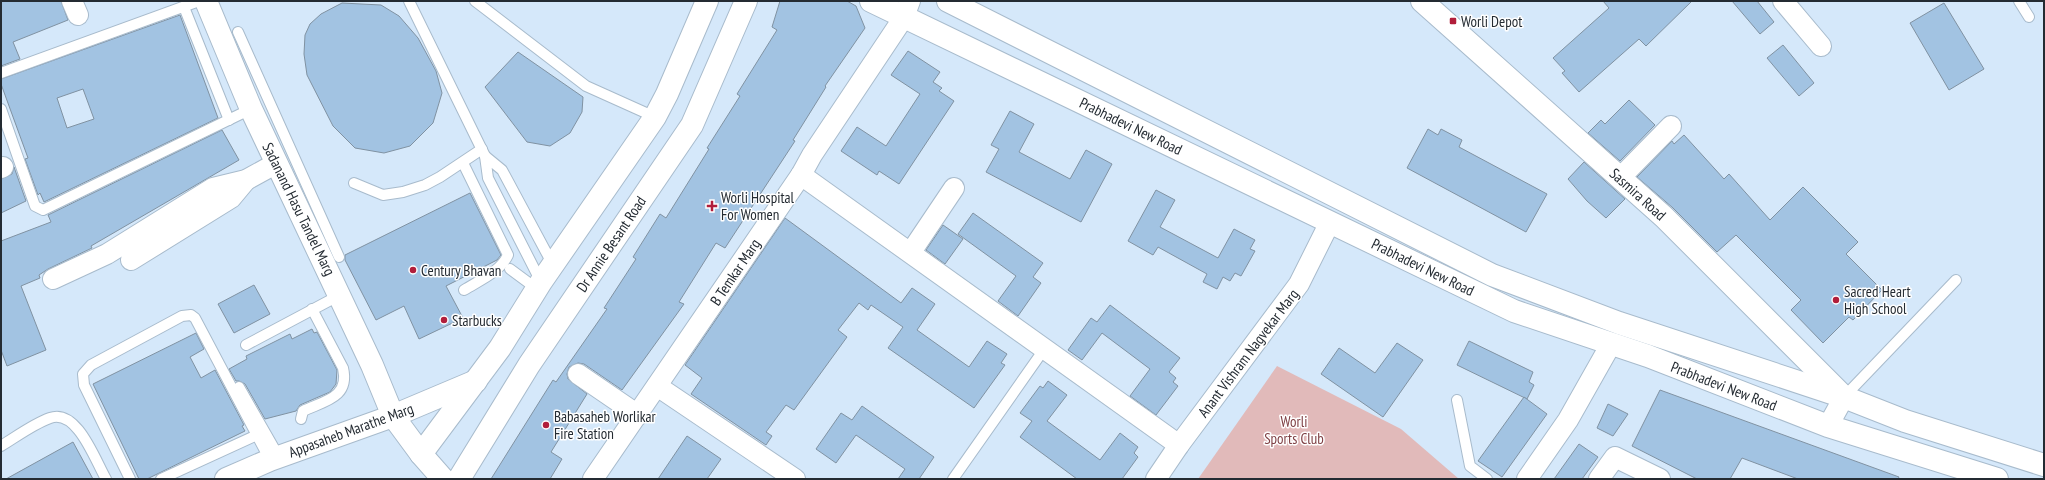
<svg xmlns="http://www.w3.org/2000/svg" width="2045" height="480" font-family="'PT Sans Narrow',sans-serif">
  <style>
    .green { fill: #e1baba }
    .building { fill: #a2c3e2; stroke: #8092a2; fill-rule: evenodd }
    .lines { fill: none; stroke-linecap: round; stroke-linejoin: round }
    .lane-casing { stroke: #a8bbcc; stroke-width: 12 }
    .street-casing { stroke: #a8bbcc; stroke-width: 22 }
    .secondary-casing { stroke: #a8bbcc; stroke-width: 24 }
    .primary-casing { stroke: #a8bbcc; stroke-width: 24 }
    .lane { stroke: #fff; stroke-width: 10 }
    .street { stroke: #fff; stroke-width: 20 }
    .secondary { stroke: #fff; stroke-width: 22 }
    .primary { stroke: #fff; stroke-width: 22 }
    .poi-dot { fill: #b11e3b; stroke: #fff; stroke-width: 1.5 }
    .labels { text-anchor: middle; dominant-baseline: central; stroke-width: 3; stroke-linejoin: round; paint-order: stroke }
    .poi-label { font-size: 15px; fill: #242b32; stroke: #fff; text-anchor: start }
    .street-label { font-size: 15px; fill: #242b32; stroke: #fff }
    .park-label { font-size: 15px; fill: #7e3f43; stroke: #fff }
  </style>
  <rect width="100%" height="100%" fill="#d5e8fa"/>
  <polygon class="green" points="1277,366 1401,429 1459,479 1198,479"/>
  <g class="building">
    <polygon points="1,1 61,1 68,20 13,42 20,59 1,66"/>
    <polygon points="780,1 847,1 856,6 865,28 825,86 826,87 793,140 795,141 725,248 716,243 679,302 684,304 622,390 584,364 578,363 569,367 567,374 568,379 587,394 551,452 562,459 550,479 491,479 553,380 556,382 607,309 604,308 636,259 633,257 660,214 666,218 709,149 707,148 740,96 737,94 777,30 772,27"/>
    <polygon points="1603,1 1692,1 1646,46 1639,39 1579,92 1562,73 1565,71 1553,58 1609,8"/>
    <polygon points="1732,1 1757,1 1774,22 1760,34"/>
    <polygon points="342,3 381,5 399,16 418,38 436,71 442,93 433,123 410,146 384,153 355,148 333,126 307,75 304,54 305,35 310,24 321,14"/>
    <polygon points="1944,3 1984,69 1949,90 1910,23"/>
    <path d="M180,15L218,118L44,202L40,193L38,195L25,159L28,158L1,84V79ZM83,89L94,119L67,128L57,98Z"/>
    <polygon points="1783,45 1814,83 1799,96 1767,58"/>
    <polygon points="908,51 940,72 933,82 942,88 939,91 954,101 899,184 879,171 877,175 841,151 857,127 886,146 920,94 891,75"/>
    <polygon points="518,52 583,97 582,112 570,133 550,146 527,142 485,87"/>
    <polygon points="1629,100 1655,125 1620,161 1588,133 1601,120 1605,124"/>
    <polygon points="1010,111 1034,124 1019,152 1070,179 1086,150 1112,164 1081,222 986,172 999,149 991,145"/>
    <polygon points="1428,129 1438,135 1441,129 1462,140 1459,147 1547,194 1526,232 1407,168"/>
    <polygon points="222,130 239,160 91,246 92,248 48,269 39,275 40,278 21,286 46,350 7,366 1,350 1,241 51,222 48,215"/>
    <polygon points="1684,135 1724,179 1729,174 1770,220 1803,187 1858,242 1846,254 1882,290 1853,320 1849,317 1823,343 1791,310 1801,300 1736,235 1717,252 1673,208 1637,177 1672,141 1674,144"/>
    <polygon points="1584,162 1625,199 1606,218 1587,201 1568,179"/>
    <polygon points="14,167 26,201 1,213 1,179 12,174"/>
    <polygon points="1156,190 1175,200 1160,227 1218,258 1234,229 1255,240 1250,249 1255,251 1241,276 1235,273 1230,281 1223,277 1217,289 1203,282 1207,274 1158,247 1153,255 1128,241"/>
    <polygon points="470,193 501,255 497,260 446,286 463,318 419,339 404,306 376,320 345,260 345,255"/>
    <polygon points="973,213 1043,263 1033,277 1041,283 1018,316 998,301 1016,276 958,234"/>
    <polygon points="785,218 901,303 912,288 935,304 917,330 969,367 987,341 1007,354 1001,363 1005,365 974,408 888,348 903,327 871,305 868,310 859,303 838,330 847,337 794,410 786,405 766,432 772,436 766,445 691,394 702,378 685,365"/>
    <polygon points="943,225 963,239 945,264 926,250"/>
    <polygon points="254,285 270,314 234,333 218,304"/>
    <polygon points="1110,305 1180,358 1169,372 1176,378 1173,382 1178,386 1156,415 1130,396 1150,369 1102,333 1082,360 1068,350 1091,318 1097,322"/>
    <polygon points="312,329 314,333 317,332 337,370 336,384 330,392 300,405 296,411 265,419 245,384 239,381 236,381 229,369 247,359 246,356 290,334 292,339"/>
    <polygon points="196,333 204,349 190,357 201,378 215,370 244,425 242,426 245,431 147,479 139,479 93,384"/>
    <polygon points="1469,341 1533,372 1529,382 1534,385 1527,399 1457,365"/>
    <polygon points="1397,343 1423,360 1383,417 1321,374 1339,348 1375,373"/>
    <polygon points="1048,381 1067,395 1047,421 1100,460 1120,433 1138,447 1134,453 1138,457 1122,479 1077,479 1020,437 1032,421 1020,413 1040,386 1043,388"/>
    <polygon points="1660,390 1899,477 1898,479 1798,479 1742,458 1730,479 1697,479 1632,446"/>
    <polygon points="1524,397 1547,414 1502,477 1478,461"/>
    <polygon points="1608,404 1628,414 1613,436 1597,428"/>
    <polygon points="862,406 934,457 919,479 898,479 905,469 856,435 836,463 816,449 841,413 852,420"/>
    <polygon points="687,436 721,459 707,479 658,479"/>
    <polygon points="73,442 93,479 6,479"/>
    <polygon points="1579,444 1598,457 1582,479 1554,479"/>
  </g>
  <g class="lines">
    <defs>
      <g id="lane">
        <polyline points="409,1 485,156"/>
        <polyline points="475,1 586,86 655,117"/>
        <polyline points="2019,1 2029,17"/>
        <polyline points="184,7 229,120"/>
        <polyline points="238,32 339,257"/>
        <polyline points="1,73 199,1"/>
        <polyline points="1,109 35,206 43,210 251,109"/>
        <path d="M463,163L508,255C500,272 480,280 464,290"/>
        <polyline points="354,183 383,195 403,192 425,185 440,177 482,149"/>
        <polyline points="510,269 537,289"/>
        <polyline points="541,282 488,178 485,156 502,170 553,265"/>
        <polyline points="246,345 340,295"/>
        <polyline points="239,387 279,457"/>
        <polyline points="1844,397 1956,280"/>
        <polyline points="1457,400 1470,466 1487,479"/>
        <path d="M301,419L303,411C324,401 350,398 343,368L312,309"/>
        <path d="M1,446C16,437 33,424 50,418C77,408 95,460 106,479"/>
        <polyline points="130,479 84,385 83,374 91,365 182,316 191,315 195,318 270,460"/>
        <polyline points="161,479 257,435"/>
        <polyline points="953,479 1045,348"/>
      </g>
      <g id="street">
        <polyline points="72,1 78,15"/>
        <polyline points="1783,1 1821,46"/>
        <polyline points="1,168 3,167"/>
        <polyline points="801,175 1179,445"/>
        <polyline points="1620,178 1671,126"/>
        <polyline points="911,252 954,188"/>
        <polyline points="131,260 231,198 246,180"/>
        <polyline points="53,279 107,254 213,188 246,180 277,163"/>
        <polyline points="578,374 638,415"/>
        <polyline points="657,386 795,479"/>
        <polyline points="1828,426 1844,397"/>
        <polyline points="593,479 801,175 812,155 904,17 910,1"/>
        <polyline points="1156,479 1179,445 1299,284 1330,222"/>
        <polyline points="1527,479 1568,420 1611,344"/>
        <polyline points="1599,479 1615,457 1660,479"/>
      </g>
      <g id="secondary">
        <polyline points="206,1 251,109 372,365 393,416 421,454 443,479"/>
        <polyline points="1422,1 1664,217 1844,397"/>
      </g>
      <g id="primary">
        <polyline points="871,1 1514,311 1648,356 1828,426 1997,479"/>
        <polyline points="948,1 1492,275 1619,323 1844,397 1905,421 2044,465"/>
        <polyline points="421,454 500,348 541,282 655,117 667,94 707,1"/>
        <polyline points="226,479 270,460 393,416 476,381"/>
        <polyline points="459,479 529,365 692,125 746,1"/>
      </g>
    </defs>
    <use href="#lane" class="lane-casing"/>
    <use href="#street" class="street-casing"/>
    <use href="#secondary" class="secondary-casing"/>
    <use href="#primary" class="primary-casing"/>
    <use href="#lane" class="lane"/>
    <use href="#street" class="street"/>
    <use href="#secondary" class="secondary"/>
    <use href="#primary" class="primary"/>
  </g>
  <g class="poi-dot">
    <rect x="1449" y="17" width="8" height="8" rx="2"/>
    <path d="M710 200h4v4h4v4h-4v4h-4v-4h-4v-4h4z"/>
    <circle cx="413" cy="270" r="4"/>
    <circle cx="1836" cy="300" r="4"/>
    <circle cx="444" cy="320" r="4"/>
    <circle cx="546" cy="425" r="4"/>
  </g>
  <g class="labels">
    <g class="poi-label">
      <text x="1461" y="21">Worli Depot</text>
      <text x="721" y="197">Worli Hospital<tspan x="721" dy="17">For Women</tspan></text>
      <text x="421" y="270">Century Bhavan</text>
      <text x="1844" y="291">Sacred Heart<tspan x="1844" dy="17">High School</tspan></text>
      <text x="452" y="320">Starbucks</text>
      <text x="554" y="416">Babasaheb Worlikar<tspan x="554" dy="17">Fire Station</tspan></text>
    </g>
    <g class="street-label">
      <text transform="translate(1131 126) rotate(26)">Prabhadevi New Road</text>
      <text transform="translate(1638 194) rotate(42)">Sasmira Road</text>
      <text transform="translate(299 209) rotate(64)">Sadanand Hasu Tandel Marg</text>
      <text transform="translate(611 244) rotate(-56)">Dr Annie Besant Road</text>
      <text transform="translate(1423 267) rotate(26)">Prabhadevi New Road</text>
      <text transform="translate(735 272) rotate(-56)">B Temkar Marg</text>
      <text transform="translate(1248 353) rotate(-53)">Anant Vishram Nagvekar Marg</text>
      <text transform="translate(1724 386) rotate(21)">Prabhadevi New Road</text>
      <text transform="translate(351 430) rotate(-20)">Appasaheb Marathe Marg</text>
    </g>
    <g class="park-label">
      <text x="1294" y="421">Worli<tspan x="1294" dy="17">Sports Club</tspan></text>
    </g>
  </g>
  <rect width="2045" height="480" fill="none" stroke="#242b32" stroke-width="4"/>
</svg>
